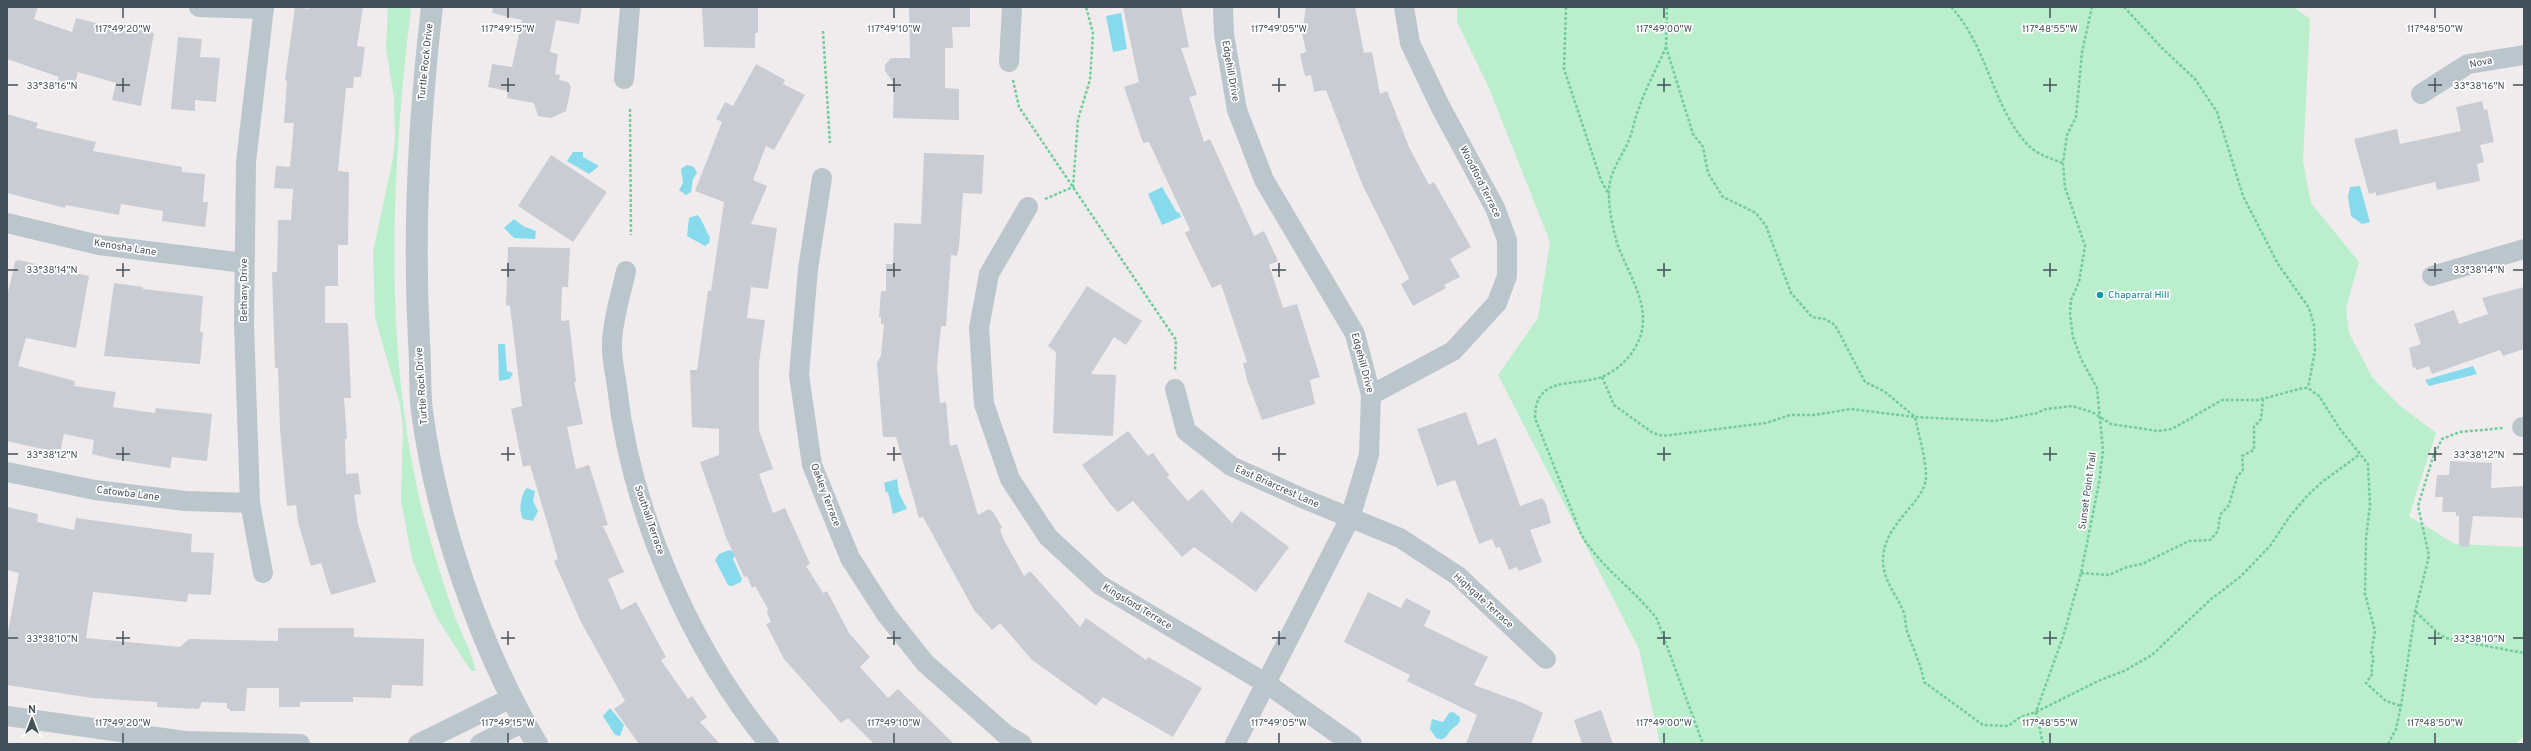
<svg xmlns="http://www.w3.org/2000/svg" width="2531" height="751" font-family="Overpass,sans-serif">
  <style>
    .green { fill: #baeecc }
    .water { fill: #86daec }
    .building { fill: #c9ccd2 }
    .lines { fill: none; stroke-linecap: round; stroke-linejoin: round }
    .path { stroke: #72cc9d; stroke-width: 2.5; stroke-dasharray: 3 2; stroke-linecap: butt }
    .minor { stroke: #bbc5cc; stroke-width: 20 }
    .tertiary { stroke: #bbc5cc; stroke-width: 22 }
    .ticks { fill: none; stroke: #45515a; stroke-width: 1.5 }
    .culture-dot { fill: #0f9aa8; stroke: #fff; stroke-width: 1.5 }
    .labels { text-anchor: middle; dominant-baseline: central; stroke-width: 3.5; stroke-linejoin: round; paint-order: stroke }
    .street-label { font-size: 10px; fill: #45515a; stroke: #fff }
    .culture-label { font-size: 10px; fill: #0d838f; stroke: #fff; text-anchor: start }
    .ticks-label { font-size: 10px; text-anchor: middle; fill: #45515a; stroke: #fff; stroke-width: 3.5; stroke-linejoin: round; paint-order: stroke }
  </style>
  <rect width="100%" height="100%" fill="#f0eced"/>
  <g class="green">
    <path d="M388,7H411C392,168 383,337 419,497C429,538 441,578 455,617C462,635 472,653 476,671H471L437,618L412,559L401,500L403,429L400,405L375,317L373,252L393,158L395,137L394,98L386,48Z"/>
    <polygon points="1457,7 2294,7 2310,19 2303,161 2311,203 2359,262 2346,308 2349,333 2372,377 2399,405 2436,433 2409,516 2455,544 2524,547 2524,735 2516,744 1660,744 1639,649 1498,375 1538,318 1550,242 1489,88 1457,22"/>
  </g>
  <g class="water">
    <polygon points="1121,13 1127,49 1113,52 1106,16"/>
    <polygon points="573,152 583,152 583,157 599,166 589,174 567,161"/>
    <polygon points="687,165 694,167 697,173 693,179 691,192 686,195 679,190 683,183 681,169"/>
    <polygon points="2360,186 2370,222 2362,224 2351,216 2348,197 2350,187"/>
    <polygon points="1162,187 1177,213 1179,212 1181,217 1162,225 1148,194"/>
    <path d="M697,215C703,219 705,231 710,237L709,243L705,246L687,236L689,218Z"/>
    <polygon points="514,219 523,226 536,231 535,239 514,238 504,228"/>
    <polygon points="498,344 505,344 507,371 513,373 510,379 499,381"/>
    <polygon points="2473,366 2477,374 2429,386 2425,380"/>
    <polygon points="897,479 899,493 907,509 893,514 888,492 886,493 884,483"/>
    <path d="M527,488L535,491L533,501L538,511L533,521L523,519C518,511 521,493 527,488Z"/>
    <polygon points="729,550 734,552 735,556 733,559 742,579 741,582 732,586 728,585 715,560 719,554"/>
    <polygon points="610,708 624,725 620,736 615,735 603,716"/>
    <path d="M1453,712L1460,717C1461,724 1455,726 1451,730C1446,735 1446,742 1436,738L1430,729L1432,719L1443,722L1449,713Z"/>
  </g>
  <g class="building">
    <polygon points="7,7 38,7 34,19 72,32 76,18 128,31 129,28 154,33 141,106 112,100 116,83 78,72 74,86 57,81 59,77 7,59"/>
    <polygon points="295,7 309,9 309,7 363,7 357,46 365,47 361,77 354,77 353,88 346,88 338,171 349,172 348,245 338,245 338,286 325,286 325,323 347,323 348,325 351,398 344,398 347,439 345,439 346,474 358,473 361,494 354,495 358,524 376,582 331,595 321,563 311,566 298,522 296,505 287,506 280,430 278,368 275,368 272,272 277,272 278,220 291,220 293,189 274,188 276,166 290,167 294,123 284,123 287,81 285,80"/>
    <polygon points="493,7 582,7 579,24 556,20 550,52 558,54 555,74 560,75 559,80 568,82 571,87 566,111 551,118 538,116 534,103 507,98 508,91 488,87 492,64 512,67 522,20 492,13"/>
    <polygon points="702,7 758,7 758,33 755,33 755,48 704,47"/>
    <polygon points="909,7 970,7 970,27 952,27 953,48 945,48 945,88 959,89 959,120 893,118 894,83 885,71 885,65 891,58 910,58"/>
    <polygon points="1123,7 1181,7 1189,47 1181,48 1197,95 1189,97 1204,142 1210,139 1254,236 1264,231 1278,261 1269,265 1283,308 1297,304 1320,377 1310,380 1315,404 1262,420 1247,380 1243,363 1247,362 1221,284 1212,288 1185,233 1190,230 1149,142 1143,143 1124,87 1139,82"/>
    <polygon points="1306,7 1355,7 1364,53 1372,52 1380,94 1387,91 1409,147 1429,185 1434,182 1471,247 1450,259 1460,277 1444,285 1446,288 1413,306 1401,284 1409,279 1408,276 1362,184 1326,90 1314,92 1311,75 1305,76 1300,54 1306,52 1302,33"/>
    <polygon points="178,37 202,39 200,57 220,58 216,102 195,100 195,111 171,109"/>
    <polygon points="756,64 785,80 783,84 805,95 774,150 766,146 753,180 767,186 751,224 777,228 768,289 751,287 747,318 765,320 759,363 759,430 773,469 759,474 773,513 785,508 810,564 806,566 823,593 827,591 849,633 870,657 860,667 888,698 898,689 954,744 874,744 848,718 841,723 784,659 766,624 771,622 767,613 768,609 755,586 752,588 747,576 744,577 726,537 700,462 719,455 719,429 692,427 690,370 697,370 708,291 711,291 724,202 695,191 722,122 716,119 725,102 733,106"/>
    <polygon points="2482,101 2484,110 2487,109 2494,142 2480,145 2484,162 2477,164 2480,181 2437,190 2435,182 2376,196 2376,192 2369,194 2354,139 2397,129 2400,144 2461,131 2456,107"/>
    <polygon points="7,114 38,123 36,128 96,142 93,151 182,167 182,172 205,174 203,202 208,202 205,227 162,221 163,211 121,204 119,215 66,205 65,208 7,193"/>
    <polygon points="924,153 984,155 982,194 963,193 959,247 957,256 951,255 946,326 941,326 937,366 940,403 946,402 950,446 957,444 978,515 989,509 993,512 1002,527 1000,530 1004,540 1024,576 1030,571 1080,627 1086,618 1146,660 1148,657 1202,688 1173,737 1103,697 1096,706 1032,660 1000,623 992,630 974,610 923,517 919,518 896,437 883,437 877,363 881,355 884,324 881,324 881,317 879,317 881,291 886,291 886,264 893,264 894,223 921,224"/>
    <polygon points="551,155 607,192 573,242 518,206"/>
    <polygon points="508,247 570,248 568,287 562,287 561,321 569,320 576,382 574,382 583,424 567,427 576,469 589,465 608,525 603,526 624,572 608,579 621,610 636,602 666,657 661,660 688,699 692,696 707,717 700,722 720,744 639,744 614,709 625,701 581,622 554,561 558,559 530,465 523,467 511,409 522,406 510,306 506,305"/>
    <polygon points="18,260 89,276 76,348 26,338 18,366 75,381 74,386 116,392 113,407 155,413 156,408 212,414 207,461 172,457 170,468 113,459 92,454 94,440 64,434 60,453 7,441 7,297 15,262"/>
    <polygon points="114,283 143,287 143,289 203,296 200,332 203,332 200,364 104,356"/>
    <polygon points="1087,286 1142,321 1126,345 1114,337 1091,374 1116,375 1113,436 1053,433 1056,352 1048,346"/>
    <polygon points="2524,287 2524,349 2503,356 2500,350 2432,374 2429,366 2417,370 2415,367 2413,368 2409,348 2421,344 2414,324 2454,310 2459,324 2488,314 2482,298"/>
    <polygon points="1466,412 1478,445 1496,438 1520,506 1542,498 1546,504 1551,523 1530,530 1542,562 1519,571 1517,567 1509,570 1500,547 1496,548 1492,539 1479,544 1455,480 1437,486 1417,429"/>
    <polygon points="1128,431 1148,456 1153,453 1169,475 1167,477 1188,501 1202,489 1232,523 1241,511 1289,547 1256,592 1194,547 1182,557 1133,501 1118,512 1110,504 1082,465"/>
    <polygon points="2450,461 2492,463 2491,488 2524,486 2524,518 2473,516 2469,547 2459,546 2459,516 2456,516 2456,512 2442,512 2443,497 2435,497 2437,475 2449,475"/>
    <polygon points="7,507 38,514 37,522 74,530 76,518 192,534 191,552 214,553 211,595 188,594 187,602 93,592 86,638 180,647 189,639 278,641 278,628 354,628 354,637 424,639 423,686 392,685 391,698 353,697 353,702 300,702 300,707 279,707 279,688 247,688 245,711 230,711 230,709 227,709 227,703 202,702 199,709 157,707 157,702 92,698 7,685 7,637 19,573 7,570"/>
    <polygon points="1368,592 1401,608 1406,598 1431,611 1424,626 1488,657 1474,685 1523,703 1543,713 1531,744 1466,744 1477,715 1407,681 1410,675 1344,642"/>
    <polygon points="1601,710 1613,744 1582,744 1574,720"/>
  </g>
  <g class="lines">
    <g class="path">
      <polyline points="1566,7 1564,69 1601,180 1609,195"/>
      <polyline points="1667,7 1666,47 1693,134 1703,147 1708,173 1723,197 1756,213 1766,226 1791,293 1812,317 1825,319 1835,325 1865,382 1884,391 1915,417 1995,421 2037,413 2046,409 2072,406 2092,412 2111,424 2158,431 2172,429 2222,400 2258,400 2303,388 2308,388 2319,396 2340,429 2368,464 2370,505 2366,538 2365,594 2375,631 2371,654 2374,658 2371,669 2373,673 2366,683 2386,701 2401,706"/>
      <path d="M1951,7C1988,46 1993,111 2030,147C2039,155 2052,159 2063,163"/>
      <polyline points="2124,7 2162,48 2195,79 2217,112 2243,196 2278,264 2309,308 2314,325 2315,350 2308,388"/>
      <polyline points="823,31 830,143"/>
      <path d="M1666,47C1657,68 1645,89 1638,111C1634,120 1633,130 1629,140C1621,159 1608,172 1609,195C1609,211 1613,228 1617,243C1628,275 1656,311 1636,346C1629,359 1617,370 1604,376C1577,388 1535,373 1535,418L1581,534C1601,568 1633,588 1657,619L1703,744"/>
      <polyline points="1013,80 1019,107 1176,340 1175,371"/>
      <polyline points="630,109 631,235"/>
      <polyline points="1045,199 1073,187 1078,119 1090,80 1093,33 1086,7"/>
      <path d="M1602,377L1614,405L1653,433L1663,436L1766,423L1790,415H1814L1851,409L1915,417C1919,436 1926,458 1926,477C1925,504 1882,523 1883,562C1884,582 1897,595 1904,613C1906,620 1905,627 1908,634C1914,651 1921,664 1924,682L1983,725L2008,726L2020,717L2036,712L2098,681L2124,671L2152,655L2210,600L2240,577L2270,546L2290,516L2308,495L2322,482L2359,455"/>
      <polyline points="2081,573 2109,575 2127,567 2142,564 2189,541 2210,540 2218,531 2220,515 2229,505 2237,477 2243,470 2242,456 2254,450 2254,427 2261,419 2263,399"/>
      <polyline points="2416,612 2440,635 2449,639 2524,653"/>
      <polyline points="2043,744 2036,712 2063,637 2081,573 2099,483 2103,450 2097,388 2081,359 2073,337 2070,314 2071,300 2079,282 2085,246 2065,187 2063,163 2067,135 2076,117 2082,52 2092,7"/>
      <polyline points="2388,744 2396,729 2401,706 2415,612 2429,556 2418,506 2433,457 2442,439 2460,432 2503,428"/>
    </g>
    <g class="minor">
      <polyline points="199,7 264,9"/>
      <polyline points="1223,7 1224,34 1237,110 1264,180 1355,334 1371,395 1369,455 1350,518 1235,744"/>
      <polyline points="1009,62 1012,7"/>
      <polyline points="624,79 630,7"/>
      <polyline points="2421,94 2468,64 2524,55"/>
      <polyline points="822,178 808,269 799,375 812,465 850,558 886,614 925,663 1005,734 1022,744"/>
      <polyline points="1028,207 989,274 979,328 984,404 1010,479 1048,537 1100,585 1267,684 1352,744"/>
      <polyline points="7,223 99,245 244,263"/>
      <path d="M626,271C621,294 613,318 612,342C611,356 615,372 617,387C631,512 690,647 769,744"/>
      <polyline points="2432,276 2524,249"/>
      <polyline points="1175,389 1186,431 1231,466 1302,498 1400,538 1458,576 1546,659"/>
      <polyline points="1371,395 1453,351 1497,303 1507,276 1507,240 1495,208 1440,106 1410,43 1404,7"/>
      <polyline points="2522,427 2524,427"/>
      <polyline points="7,472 95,490 185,501 250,503"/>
      <polyline points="263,573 250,503 244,324 246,162 264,7"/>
      <polyline points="7,716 185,741 300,744"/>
      <polyline points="418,744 511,698"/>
      <polyline points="480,744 524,722"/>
    </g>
    <path class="tertiary" d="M432,7C419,118 413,230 419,342C421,365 419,388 422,411C436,520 481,650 537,744"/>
  </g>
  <path class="ticks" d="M123,8V18M508,8V18M894,8V18M1279,8V18M1664,8V18M2050,8V18M2435,8V18M123,78V92M508,78V92M894,78V92M1279,78V92M1664,78V92M2050,78V92M2435,78V92M8,85H18M116,85H130M501,85H515M887,85H901M1272,85H1286M1657,85H1671M2043,85H2057M2428,85H2442M2513,85H2523M123,263V277M508,263V277M894,263V277M1279,263V277M1664,263V277M2050,263V277M2435,263V277M8,270H18M116,270H130M501,270H515M887,270H901M1272,270H1286M1657,270H1671M2043,270H2057M2428,270H2442M2513,270H2523M123,447V461M508,447V461M894,447V461M1279,447V461M1664,447V461M2050,447V461M2435,447V461M8,454H18M116,454H130M501,454H515M887,454H901M1272,454H1286M1657,454H1671M2043,454H2057M2428,454H2442M2513,454H2523M123,631V645M508,631V645M894,631V645M1279,631V645M1664,631V645M2050,631V645M2435,631V645M8,638H18M116,638H130M501,638H515M887,638H901M1272,638H1286M1657,638H1671M2043,638H2057M2428,638H2442M2513,638H2523M123,733V743M508,733V743M894,733V743M1279,733V743M1664,733V743M2050,733V743M2435,733V743"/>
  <circle class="culture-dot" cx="2100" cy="295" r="4"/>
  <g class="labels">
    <g class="street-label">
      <text transform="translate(426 62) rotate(-84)">Turtle Rock Drive</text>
      <text transform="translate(2481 63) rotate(-12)">Nova</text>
      <text transform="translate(1230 71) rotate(80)">Edgehill Drive</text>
      <text transform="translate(1480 182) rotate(63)">Woodford Terrace</text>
      <text transform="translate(125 248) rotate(9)">Kenosha Lane</text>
      <text transform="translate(244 290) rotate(-90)">Bethany Drive</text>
      <text transform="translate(1362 363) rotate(75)">Edgehill Drive</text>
      <text transform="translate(422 386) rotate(-94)">Turtle Rock Drive</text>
      <text transform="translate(1277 487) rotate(24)">East Briarcrest Lane</text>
      <text transform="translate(2088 491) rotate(-82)">Sunset Point Trail</text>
      <text transform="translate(128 494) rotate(7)">Catowba Lane</text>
      <text transform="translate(825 495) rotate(69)">Oakley Terrace</text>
      <text transform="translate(649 520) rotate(71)">Southall Terrace</text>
      <text transform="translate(1483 601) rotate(42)">Highgate Terrace</text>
      <text transform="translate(1137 607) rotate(31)">Kingsford Terrace</text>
    </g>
    <g class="culture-label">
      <text x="2108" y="295">Chaparral Hill</text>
    </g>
  </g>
  <g class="ticks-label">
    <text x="123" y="32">117°49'20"W</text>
    <text x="508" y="32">117°49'15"W</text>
    <text x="894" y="32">117°49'10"W</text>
    <text x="1279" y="32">117°49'05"W</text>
    <text x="1664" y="32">117°49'00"W</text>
    <text x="2050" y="32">117°48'55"W</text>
    <text x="2435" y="32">117°48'50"W</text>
    <text x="52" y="89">33°38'16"N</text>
    <text x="2479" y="89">33°38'16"N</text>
    <text x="52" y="273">33°38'14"N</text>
    <text x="2479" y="273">33°38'14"N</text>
    <text x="52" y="458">33°38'12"N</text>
    <text x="2479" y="458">33°38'12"N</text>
    <text x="52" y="642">33°38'10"N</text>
    <text x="2479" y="642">33°38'10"N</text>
    <text x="123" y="726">117°49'20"W</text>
    <text x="508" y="726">117°49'15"W</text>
    <text x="894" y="726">117°49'10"W</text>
    <text x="1279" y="726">117°49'05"W</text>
    <text x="1664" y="726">117°49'00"W</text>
    <text x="2050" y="726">117°48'55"W</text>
    <text x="2435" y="726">117°48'50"W</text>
  </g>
  <rect width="2531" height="751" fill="none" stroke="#45515a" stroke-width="16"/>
  <g transform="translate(32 719)" stroke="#ffffff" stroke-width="3" paint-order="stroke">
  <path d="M0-3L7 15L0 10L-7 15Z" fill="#45515a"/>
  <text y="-6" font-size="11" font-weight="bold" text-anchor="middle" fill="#45515a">N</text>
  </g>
</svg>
